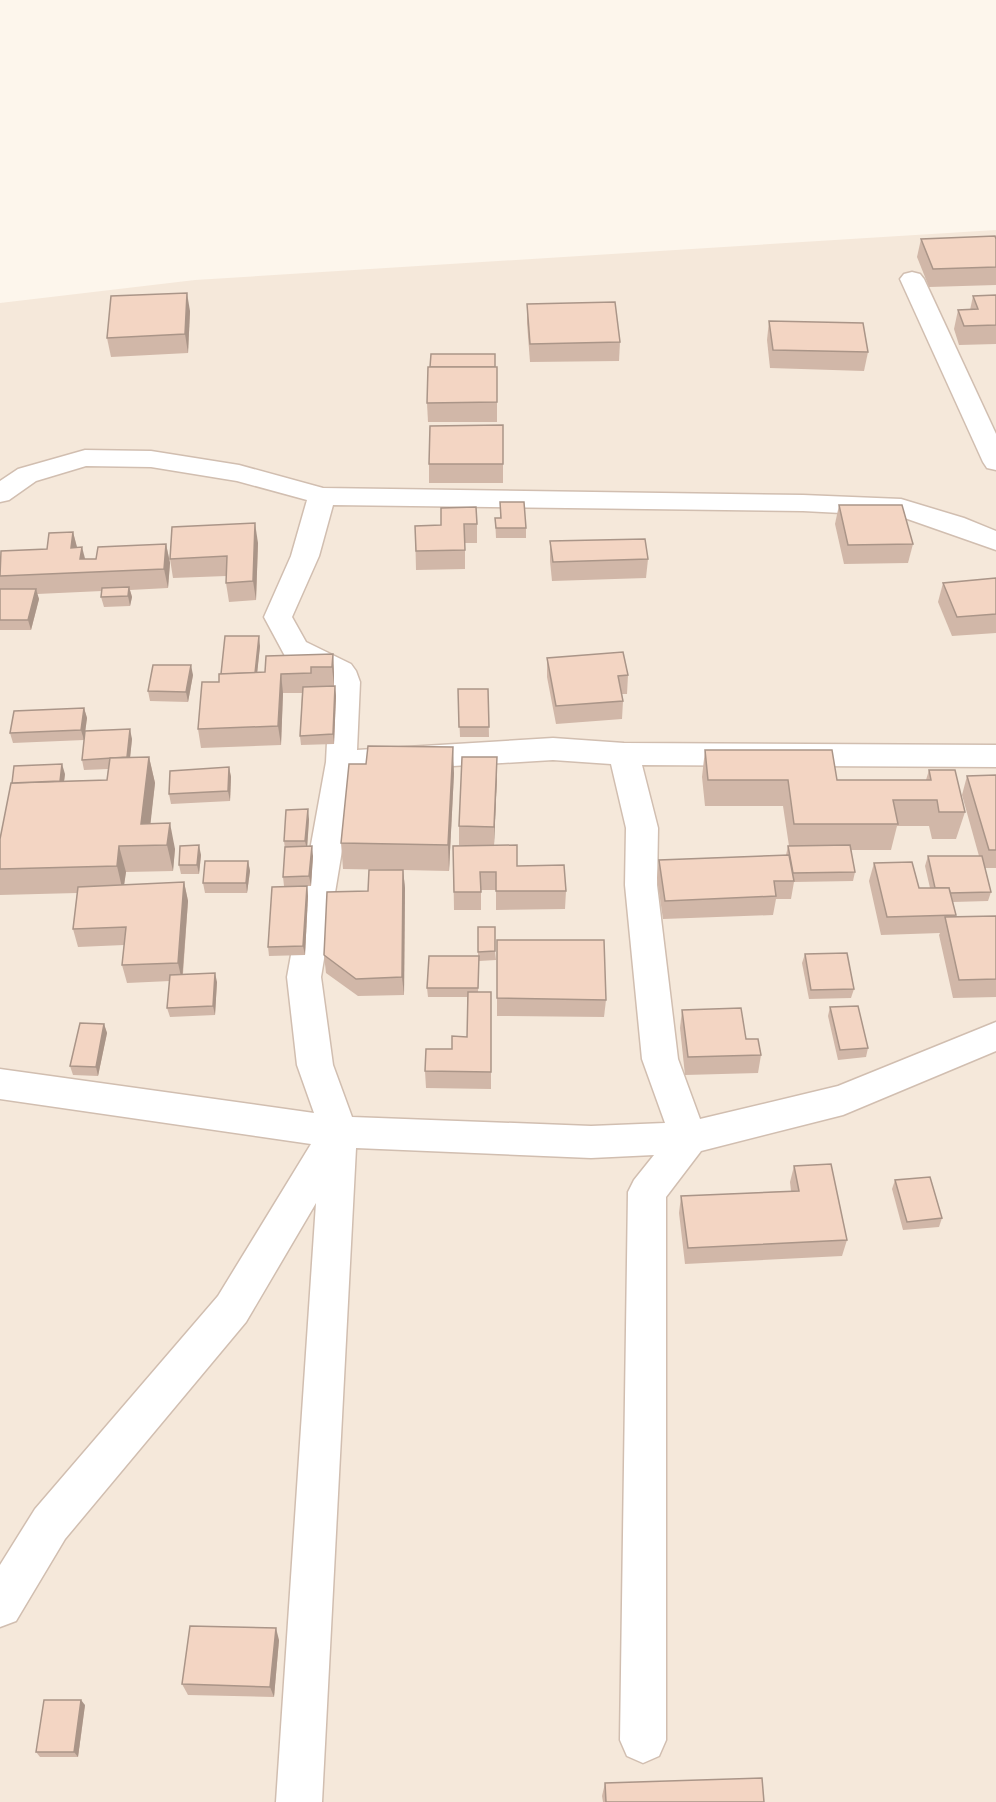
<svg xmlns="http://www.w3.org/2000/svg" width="996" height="1802" font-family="Figtree,sans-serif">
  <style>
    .residential { fill: #f5e8da }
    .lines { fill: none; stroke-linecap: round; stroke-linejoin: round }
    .street-casing { stroke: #d1beb0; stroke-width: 3 }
    .street { fill: #fff; fill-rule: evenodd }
    .wall { fill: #d1b7a8 }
    .shaded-wall { fill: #aa9588 }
    .building { fill: #f3d5c3; stroke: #aa9588; stroke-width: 1.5 }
  </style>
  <rect width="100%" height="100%" fill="#fdf6ec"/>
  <polygon class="residential" points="996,230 996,1802 0,1802 0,303 195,280"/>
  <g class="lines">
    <defs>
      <g id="street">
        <polygon points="912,272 920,274 924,279 996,434 996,470 987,468 983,462 900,279 904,274"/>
        <path d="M85,450L151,451L239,465L323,488L803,495L901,499L964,518L996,531V550L899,516L803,511L333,505L319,556L292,617L306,642L351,664L356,671L360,682L357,750L553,738L624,743L996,745V767L642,765L658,828L657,885L678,1059L700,1119L838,1086L996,1022V1051L843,1115L701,1151L666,1197V1740L659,1756L643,1763L627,1756L620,1740L628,1192L634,1180L654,1155L591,1158L356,1148L322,1802H276L316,1203L246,1322L65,1539L16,1621L0,1627V1565L35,1509L218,1296L311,1144L0,1099V1069L314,1113L297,1065L287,977L326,762L330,682L328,677L285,656L264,617L291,556L307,500L237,481L151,467L86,466L36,481L9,500L0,502V481L18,469ZM553,760L611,764L626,828L625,885L642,1059L665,1123L591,1126L352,1117L333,1065L321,977L355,772Z"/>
      </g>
    </defs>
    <use href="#street" class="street-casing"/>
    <use href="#street" class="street"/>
  </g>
  <g class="wall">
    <polygon points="921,239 996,239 996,285 929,287 917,257"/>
    <polygon points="996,295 996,344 959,345 954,329 958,310 970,310 973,296"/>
    <polygon points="527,304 620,342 619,361 530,362 527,323"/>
    <polygon points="190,311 188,353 111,357 107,338"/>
    <polygon points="769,321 868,352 864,371 770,368 767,340"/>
    <polygon points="495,367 497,367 497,422 428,422 427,403"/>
    <polygon points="503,425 503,483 429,483 429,464"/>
    <polygon points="500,502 526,528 526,538 496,538 495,518 500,518"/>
    <polygon points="839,505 913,544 908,563 844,564 835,524"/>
    <polygon points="477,524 477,543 465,543 465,569 416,570 415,526"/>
    <polygon points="73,532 77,548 85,559 96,559 166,544 170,563 168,588 130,590 132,597 130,606 104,607 101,597 102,591 37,594 39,599 31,630 0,630 0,576 47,549"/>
    <polygon points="550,541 648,559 646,578 552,581 550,561"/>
    <polygon points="258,543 256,600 229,602 226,583 226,576 173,578 170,559"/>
    <polygon points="996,578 996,633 952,636 938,602 943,583"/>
    <polygon points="260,646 257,673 265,672 333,654 334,673 334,686 336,696 334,744 301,745 300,736 302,693 283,693 281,745 201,748 198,729 219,682"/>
    <polygon points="547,658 628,675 627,694 622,694 623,701 622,719 556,724 547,677"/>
    <polygon points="193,675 188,702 150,701 148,691"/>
    <polygon points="458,689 488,689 489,737 460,737"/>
    <polygon points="84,708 87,718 84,740 13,743 10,733"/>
    <polygon points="132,739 130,757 149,757 155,783 150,824 175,849 173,871 126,872 124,885 184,882 188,901 183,974 217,982 215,1015 170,1017 167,1008 170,981 127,983 122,965 124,945 78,947 73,929 77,893 0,895 0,839 65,774 64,781 107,780 108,769 84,770 82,760"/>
    <polygon points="705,750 837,780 926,780 929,770 965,812 956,839 932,839 929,826 897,826 891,850 851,850 855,872 853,881 794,882 791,899 776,899 773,915 663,919 657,878 659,860 786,855 788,846 789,846 783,806 705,806 702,777"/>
    <polygon points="229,767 231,777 230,801 171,804 169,794"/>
    <polygon points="454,773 449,871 403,870 405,888 404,995 358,996 326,973 324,955 368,891 403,870 343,869 341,843"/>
    <polygon points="996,775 996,868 985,868 991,892 988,901 953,902 956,915 955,917 996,916 996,997 953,998 939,935 940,933 881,935 869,881 874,863 919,888 930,888 925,866 928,856 979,856 962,795 967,776"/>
    <polygon points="497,776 494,845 459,845 459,826"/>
    <polygon points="309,819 307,846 313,856 311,886 284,886 283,877 285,849 284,841"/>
    <polygon points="453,846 517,866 566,891 565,909 496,910 496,890 481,890 481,910 454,910"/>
    <polygon points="201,855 199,874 181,874 179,865"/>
    <polygon points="248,861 250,871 247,893 205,893 203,883"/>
    <polygon points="307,886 308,896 305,955 269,956 268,947"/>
    <polygon points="478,927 495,951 496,960 479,961 478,992 491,992 491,1089 426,1088 425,1071 467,1037 467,997 428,997 427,988 478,956"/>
    <polygon points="497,940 606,1000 604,1017 497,1016"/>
    <polygon points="805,954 854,989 851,998 809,999 802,963"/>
    <polygon points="830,1007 868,1048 866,1057 838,1060 828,1016"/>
    <polygon points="682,1010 746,1039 761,1055 758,1073 685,1075 680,1028"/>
    <polygon points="104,1024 107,1033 98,1076 73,1075 70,1066"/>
    <polygon points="794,1166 847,1240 842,1256 685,1264 679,1213 681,1196 791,1191 790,1182"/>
    <polygon points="895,1180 942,1218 939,1227 903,1230 892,1189"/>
    <polygon points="279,1640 274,1697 188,1695 182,1684"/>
    <polygon points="85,1705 78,1757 40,1757 36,1752"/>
    <polygon points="605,1783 764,1802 603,1802 602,1796"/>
  </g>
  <g class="shaded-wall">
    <polygon points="187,293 190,311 188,353 185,334"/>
    <polygon points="255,523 258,543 256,600 253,581"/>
    <polygon points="73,532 78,551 71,548"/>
    <polygon points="166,544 170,563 168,588 164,569"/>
    <polygon points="82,547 87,566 80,559"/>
    <polygon points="129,587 132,597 130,606 128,596"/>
    <polygon points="36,589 39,599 31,630 28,620"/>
    <polygon points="259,636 260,646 256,684 255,674"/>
    <polygon points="333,654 334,673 334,686 332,667"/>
    <polygon points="191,665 193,675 188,702 186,692"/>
    <polygon points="281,674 283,693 281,745 278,726"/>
    <polygon points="335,686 336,696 334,744 333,734"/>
    <polygon points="84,708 87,718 84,740 81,730"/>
    <polygon points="130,729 132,739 129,768 127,758"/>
    <polygon points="453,747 454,773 449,871 448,845"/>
    <polygon points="149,757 155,783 148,846 141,824"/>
    <polygon points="497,757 497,776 494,845 494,827"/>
    <polygon points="62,764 65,774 62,797 59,787"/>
    <polygon points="229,767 231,777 230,801 228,791"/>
    <polygon points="308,809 309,819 307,850 305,841"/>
    <polygon points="170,823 175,849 173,871 167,845"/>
    <polygon points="199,845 201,855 199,874 197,865"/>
    <polygon points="119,846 126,872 123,892 117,866"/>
    <polygon points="312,846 313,856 311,886 309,876"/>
    <polygon points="248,861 250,871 247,893 246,883"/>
    <polygon points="403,870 405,888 404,995 402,977"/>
    <polygon points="184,882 188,901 182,981 178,963"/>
    <polygon points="307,886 308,896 305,955 303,946"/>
    <polygon points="215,973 217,982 215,1015 213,1006"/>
    <polygon points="104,1024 107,1033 98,1076 96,1067"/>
    <polygon points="276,1628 279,1640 274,1697 270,1687"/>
    <polygon points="81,1700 85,1705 78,1757 74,1752"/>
  </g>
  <g class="building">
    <polygon points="995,236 996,239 996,267 933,269 921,239"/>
    <polygon points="187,293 185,334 107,338 111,296"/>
    <polygon points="996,295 996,325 964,326 958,310 978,309 973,296"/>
    <polygon points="615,302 620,342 530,344 527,304"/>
    <polygon points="769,321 863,323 868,352 773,350"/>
    <polygon points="431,354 495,354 495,367 430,367"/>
    <polygon points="428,367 497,367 497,402 427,403"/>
    <polygon points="503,425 503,464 429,464 430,426"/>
    <polygon points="500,502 524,502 526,528 496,528 495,518 501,518"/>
    <polygon points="839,505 902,505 913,544 848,545"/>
    <polygon points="476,507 477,524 464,524 465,550 416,551 415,526 441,525 441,508"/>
    <polygon points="255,523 253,581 226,583 227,556 170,559 172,527"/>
    <polygon points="73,532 71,548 82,547 80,559 96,559 98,547 166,544 164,569 0,576 1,551 47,549 49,533"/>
    <polygon points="645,539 648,559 553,562 550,541"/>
    <polygon points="996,578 996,614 957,617 943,583"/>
    <polygon points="129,587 128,596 101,597 102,588"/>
    <polygon points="0,589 36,589 28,620 0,620"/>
    <polygon points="225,636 259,636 255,673 221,674"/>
    <polygon points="623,652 628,675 618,676 623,701 556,706 547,658"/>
    <polygon points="333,654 332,667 311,667 311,673 281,674 278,726 198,729 202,682 219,682 219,674 265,672 266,656"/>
    <polygon points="153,665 191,665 186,692 148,691"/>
    <polygon points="335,686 333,734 300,736 303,687"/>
    <polygon points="458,689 488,689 489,727 459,727"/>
    <polygon points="84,708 81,730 10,733 14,711"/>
    <polygon points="130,729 127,757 82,760 85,731"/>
    <polygon points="368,746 453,747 448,845 341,843 349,764 366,764"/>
    <polygon points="705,750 832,750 837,780 931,780 929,770 955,770 965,812 939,812 937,800 893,800 898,824 794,824 788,780 708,780"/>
    <polygon points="149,757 141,824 170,823 167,845 119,846 117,866 0,869 0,839 11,783 107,780 110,758"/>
    <polygon points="462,757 497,757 494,827 459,826"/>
    <polygon points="62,764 60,781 12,783 14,766"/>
    <polygon points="229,767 228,791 169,794 170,771"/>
    <polygon points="996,775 996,850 989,850 967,776"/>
    <polygon points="308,809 305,841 284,841 286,810"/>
    <polygon points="199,845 197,865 179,865 180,846"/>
    <polygon points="517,845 517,866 564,865 566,891 496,891 496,872 480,872 481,892 454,892 453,846"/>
    <polygon points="850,845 855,872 793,873 788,846"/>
    <polygon points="312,846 309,876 283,877 285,847"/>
    <polygon points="789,855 794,881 774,881 776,896 665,901 659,860"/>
    <polygon points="928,856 982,856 991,892 950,893 949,888 935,888"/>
    <polygon points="205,861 248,861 246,883 203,883"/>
    <polygon points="912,862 919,888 949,888 956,915 887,917 874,863"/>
    <polygon points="369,870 403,870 402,977 356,979 324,955 327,892 368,891"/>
    <polygon points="184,882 178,963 122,965 126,927 73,929 78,887"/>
    <polygon points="307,886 303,946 268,947 272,887"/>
    <polygon points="996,916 996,979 959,980 945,917"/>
    <polygon points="478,927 495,927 495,951 478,952"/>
    <polygon points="497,940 604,940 606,1000 497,998"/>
    <polygon points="847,953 854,989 811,990 805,954"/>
    <polygon points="429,956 479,956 478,988 427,988"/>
    <polygon points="215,973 213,1006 167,1008 170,975"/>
    <polygon points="468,992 491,992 491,1072 425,1071 426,1049 452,1049 452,1036 467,1037"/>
    <polygon points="858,1006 868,1048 840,1050 830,1007"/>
    <polygon points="741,1008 746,1039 758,1039 761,1055 688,1057 682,1010"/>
    <polygon points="80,1023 104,1024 96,1067 70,1066"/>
    <polygon points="831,1164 847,1240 688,1248 681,1196 799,1191 794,1166"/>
    <polygon points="930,1177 942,1218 907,1222 895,1180"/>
    <polygon points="190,1626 276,1628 270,1687 182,1684"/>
    <polygon points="44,1700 81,1700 74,1752 36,1752"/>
    <polygon points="762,1778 764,1802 606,1802 605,1783"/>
  </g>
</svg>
